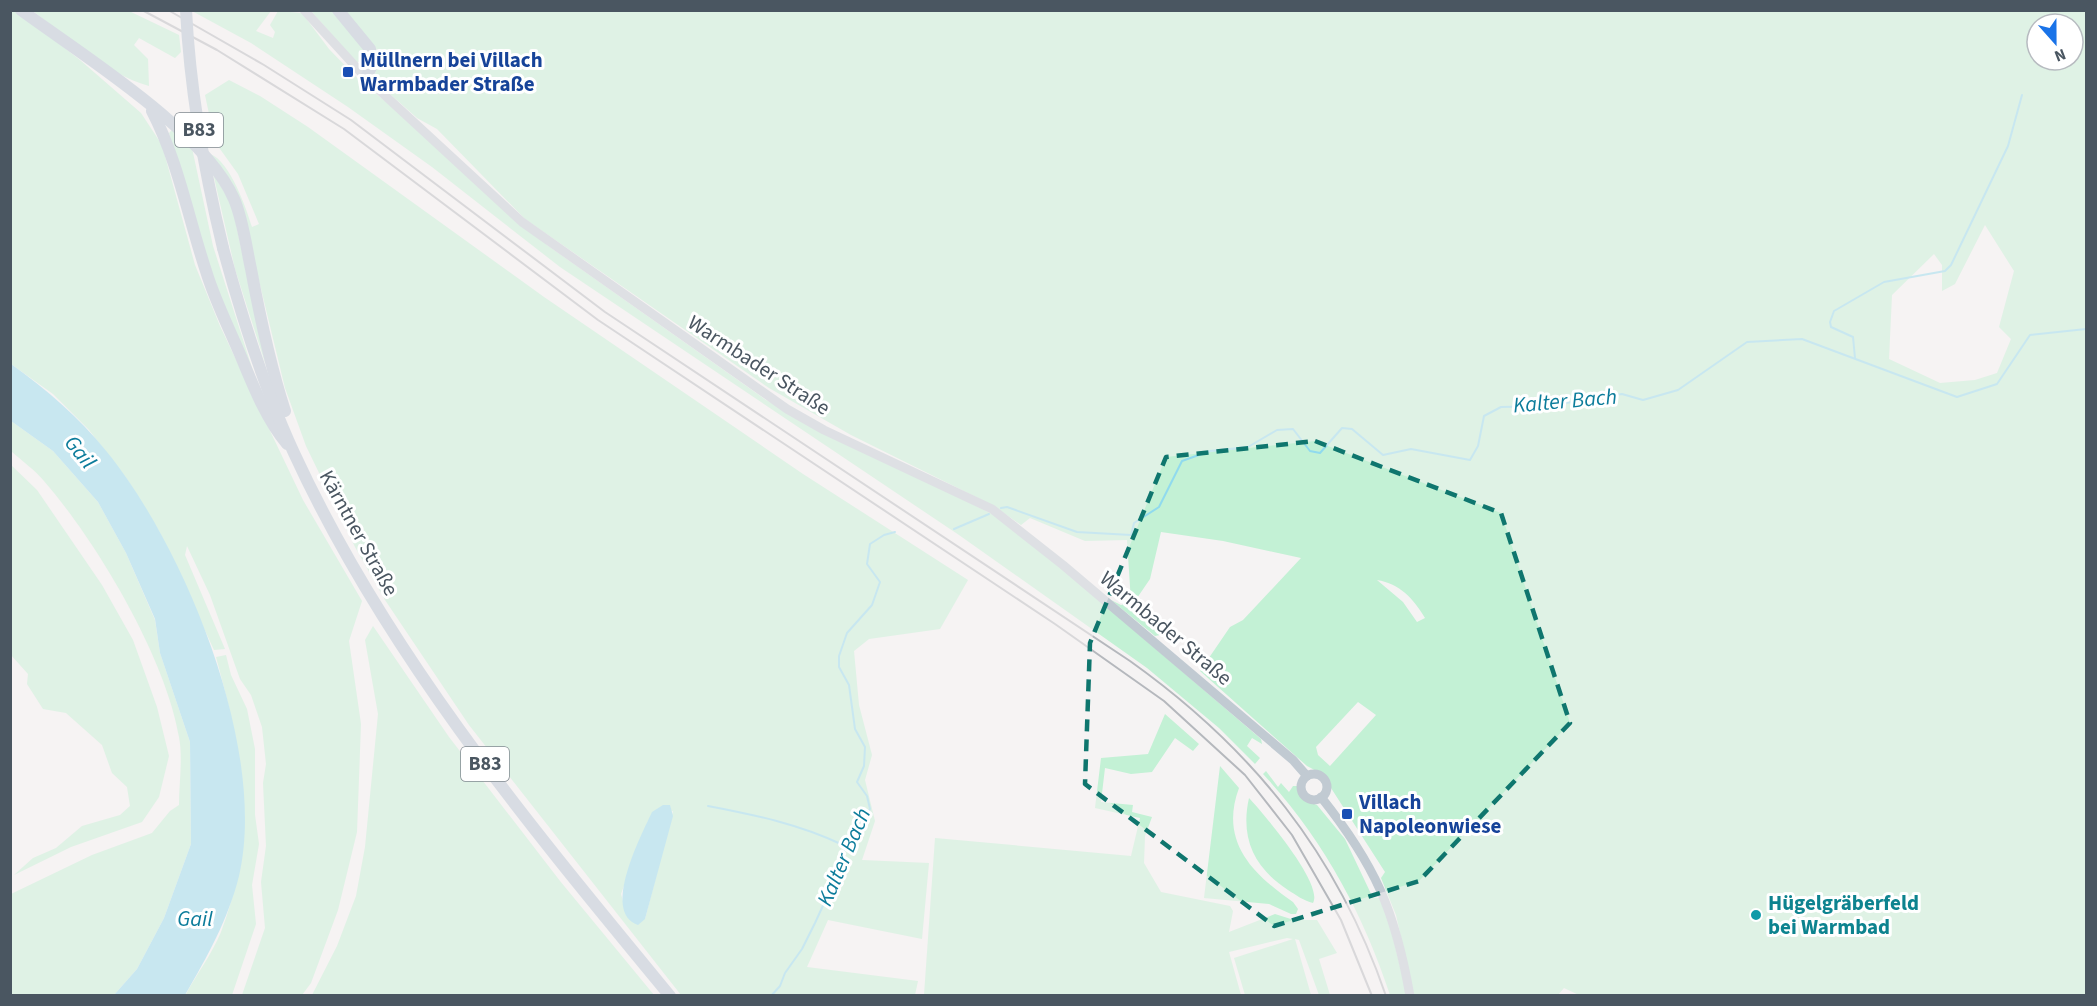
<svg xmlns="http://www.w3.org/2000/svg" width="2097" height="1006" font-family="'Source Sans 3',sans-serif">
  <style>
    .green { fill: #c3f1d5; fill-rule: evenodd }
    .water { fill: #90daee }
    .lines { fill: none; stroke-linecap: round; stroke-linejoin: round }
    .stream { stroke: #90daee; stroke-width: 2 }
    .minor { stroke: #c1cad2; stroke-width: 9 }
    .major { stroke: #b3c2d1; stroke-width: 12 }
    .rail { stroke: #b5b8bd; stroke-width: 2 }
    .major-bridge { stroke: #b3c2d1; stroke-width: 12 }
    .marked { fill: none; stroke: #0f766e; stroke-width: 4.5; stroke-dasharray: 12 8; stroke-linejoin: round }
    .transit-dot { fill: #1a4fb4; stroke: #fff; stroke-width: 2 }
    .culture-dot { fill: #0f9aa8; stroke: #fff; stroke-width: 2 }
    .labels { text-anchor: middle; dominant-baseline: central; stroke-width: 6; stroke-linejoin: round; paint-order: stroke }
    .shield { fill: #fff; stroke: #808990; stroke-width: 1.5 }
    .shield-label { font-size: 20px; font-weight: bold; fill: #4a5661 }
    .transit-label { font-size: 21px; font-weight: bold; fill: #164399; stroke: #fff; text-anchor: start }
    .street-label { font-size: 21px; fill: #4a5661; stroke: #fff }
    .culture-label { font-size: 21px; font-weight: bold; fill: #0d838f; stroke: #fff; text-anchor: start }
    .water-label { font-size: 22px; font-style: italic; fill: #0c7c9b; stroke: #fff }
  </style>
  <rect width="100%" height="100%" fill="#f5f3f3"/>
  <g class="green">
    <polygon points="16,10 80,60 141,113 162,145 195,265 220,326 303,500 362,601 349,641 361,724 357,832 338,910 311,983 302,995 242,995 265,928 261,882 266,846 263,783 266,764 262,727 251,695 240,679 210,595 187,546 185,555 225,649 214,650 159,531 127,479 89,430 53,394 11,364 10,11"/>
    <path d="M33,11H129L179,35L181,52L175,58L139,38L134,45L148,59L149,86C104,73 69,38 33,11Z"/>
    <polygon points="192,11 271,11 256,31 273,38 275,32 270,25 278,11 302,13 329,49 355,76 437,145 547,245 766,400 996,516 1059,566 1261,739 1262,744 1252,738 1247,746 1260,758 1255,764 1219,728 1147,668 959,535 560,267 432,167 348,107 251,43"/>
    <polygon points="311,11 332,11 367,52 367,62 356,62"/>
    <path d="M344,11H2086V995L1581,996L1564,988L1558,995H1414L1396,915L1381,878L1385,872L1322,774L1307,766L1200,671L1230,627L1243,620L1301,558L1223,541L1161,532L1150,579L1135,601L1167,625L1160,635L1155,636L1111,600L1121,605L1131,602L1127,540L1085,541L1030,518L1021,525L994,506L851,435L769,388L525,219L437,129L417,118L381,86L375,74L379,52ZM2037,24H2073V60H2037ZM1985,225L2014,271L1999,327L2011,339L1997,373L1975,380L1940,383L1889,359L1892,295L1934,254L1942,265V291L1955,284ZM1377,580C1400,584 1413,598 1425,618L1417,622L1403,602ZM1358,702L1376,715L1330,766L1318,755L1316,747Z"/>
    <path d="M229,80L260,96L308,127L544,297L803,474L968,580L940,629L869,639L854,651L859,705L872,755L865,780L875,821L862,860L929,863L922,939L828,920L807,967L918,981L915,995H681L469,725L385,600L355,547L306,446L285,388L247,231L210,154C230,161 246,208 252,227L259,224L238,174L215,142L205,95ZM673,811L645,919L627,915L621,894L648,821Z"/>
    <polygon points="172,130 192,148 213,246 254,374 210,274 169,133"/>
    <polygon points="213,173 232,205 266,366 235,269"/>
    <path d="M11,421L53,451L98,502L126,553L155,620L160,653L190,742L191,844L164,918L137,969L114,995H11V894L92,855L152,833L170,811L179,805C179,784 183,758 179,737C166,658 97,542 44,481C35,470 22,461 11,451Z"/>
    <polygon points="11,465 37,490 102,585 133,640 157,707 169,756 159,797 142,822 71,847 14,875 33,858 56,848 82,826 120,815 130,806 127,787 112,773 102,745 66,713 43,709 27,684 28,674 11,655"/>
    <polygon points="373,626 449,737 560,881 654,995 312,995 337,946 356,896 365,847 378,714 365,640"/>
    <path d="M226,655L231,675L247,709L255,749V815L259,844L252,885L256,924L232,995L185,996C196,975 212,954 221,932C259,831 243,757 216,657Z"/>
    <polygon points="1165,714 1199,744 1193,751 1175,738 1152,772 1131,774 1105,768 1101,802 1133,805 1132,812 1152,817 1145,836 1144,863 1161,892 1230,906 1233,911 1229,932 1275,914 1294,920 1317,920 1337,953 1319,959 1330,995 1319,995 1299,940 1295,939 1311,995 1245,995 1234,958 1293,939 1287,938 1229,952 1241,995 924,995 935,838 1131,856 1140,818 1095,808 1101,758 1148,754"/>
    <path d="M1220,766L1239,788C1219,842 1253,874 1293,902L1298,909L1296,914H1291L1269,904L1204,898Z"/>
    <path d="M1266,771L1278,787L1281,783L1289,792L1293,786H1297L1304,800L1317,805L1345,839L1373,898H1380L1387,913L1407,995H1390C1364,915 1322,837 1263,774Z"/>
    <path d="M1249,798C1263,813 1324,884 1313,903C1304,901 1296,895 1288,890C1254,868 1240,838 1249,798Z"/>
  </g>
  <g class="water">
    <path d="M11,364C47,390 79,417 107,452C186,549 268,751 239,876C228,920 207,957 185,995H114L137,969L164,918L191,844L190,742L160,653L155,619L126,553L98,502L53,451L11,421Z"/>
    <path d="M663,805H670L673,816L645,919L638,925C601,912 641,836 652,812Z"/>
  </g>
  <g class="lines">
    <g class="stream">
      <polyline points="1855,358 1853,337 1831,327 1830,322 1834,311 1884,282 1945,271 1951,265 2008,146 2022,95"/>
      <polyline points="1001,508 1007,507 1077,532 1131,535 1134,523 1159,507 1182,461 1210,451 1248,447 1277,430 1293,429 1310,451 1320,453 1342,428 1352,429 1383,455 1411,449 1470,460 1478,446 1484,416 1501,407 1547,406 1622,394 1643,400 1678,390 1747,342 1802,339 1957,397 1997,384 2030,335 2086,329"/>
      <polyline points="954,529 989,514"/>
      <path d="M708,806C755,815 799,824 843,845"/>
      <polyline points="771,996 780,986 785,973 802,949 815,923 843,862 844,846 870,809 867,796 857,782 864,766 865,747 855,729 849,685 839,667 839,656 847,633 872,605 880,582 867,564 870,544 884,535 895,532"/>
    </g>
    <g class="minor">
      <polyline points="304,10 366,78 522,222 787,409 824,430 992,509 1063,565 1293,760 1307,776"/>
      <circle cx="1314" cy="787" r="13"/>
      <path d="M1321,797C1375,865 1395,910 1410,996"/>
    </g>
    <g class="major">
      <path d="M21,10C82,55 204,130 234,199C243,220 246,246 251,269C260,317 270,365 285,411"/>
      <polyline points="338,10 370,49 373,63 366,78"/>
      <path d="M152,111C178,161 188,217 206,271C215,301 230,330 242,359C254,388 267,420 287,444"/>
      <path d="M223,248C242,318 264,388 294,453C387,655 530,826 670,996"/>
    </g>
    <g class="rail">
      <polyline points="142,10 217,50 344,129 598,320 1055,624 1164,701 1245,775 1292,835 1341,920 1372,996"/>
      <path d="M168,10L264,65L351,120L605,312L1130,661C1252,748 1337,853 1386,996"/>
    </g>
    <path class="major-bridge" d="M186,10C190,91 204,170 223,248"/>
  </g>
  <path d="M0 0H2097V1006H0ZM1315,441L1501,513L1570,723L1419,881L1274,926L1085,784L1090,643L1166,457Z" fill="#f5f3f3" fill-opacity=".55" fill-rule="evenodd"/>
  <path class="marked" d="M1315,441L1501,513L1570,723L1419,881L1274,926L1085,784L1090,643L1166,457Z"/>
  <g class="transit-dot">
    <rect x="342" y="66" width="12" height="12" rx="3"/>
    <rect x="1341" y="808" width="12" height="12" rx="3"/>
  </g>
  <circle class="culture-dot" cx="1756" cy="915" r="6"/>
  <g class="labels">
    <g class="shield">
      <rect x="175" y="113" width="48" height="34" rx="4.5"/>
      <rect x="461" y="747" width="48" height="34" rx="4.5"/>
    </g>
    <g class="shield-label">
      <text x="199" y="130">B83</text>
      <text x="485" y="764">B83</text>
    </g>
    <g class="transit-label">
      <text x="360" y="60">Müllnern bei Villach<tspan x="360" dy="24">Warmbader Straße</tspan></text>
      <text x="1359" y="802">Villach<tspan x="1359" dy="24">Napoleonwiese</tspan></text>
    </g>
    <g class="street-label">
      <text transform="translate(759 365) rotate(33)">Warmbader Straße</text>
      <text transform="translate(359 533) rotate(61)">Kärntner Straße</text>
      <text transform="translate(1166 628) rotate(40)">Warmbader Straße</text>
    </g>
    <g class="culture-label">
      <text x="1768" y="903">Hügelgräberfeld<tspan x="1768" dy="24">bei Warmbad</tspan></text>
    </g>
    <g class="water-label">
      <text transform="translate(1565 401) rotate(-5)">Kalter Bach</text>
      <text transform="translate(80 452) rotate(51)">Gail</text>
      <text transform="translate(844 857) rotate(-67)">Kalter Bach</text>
      <text x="195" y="919">Gail</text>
    </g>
  </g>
  <rect width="2097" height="1006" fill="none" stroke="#4a5661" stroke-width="24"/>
  <g transform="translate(2055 42) rotate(159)"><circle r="28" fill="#ffffff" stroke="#b7bbc0" stroke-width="1.5"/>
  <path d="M0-4.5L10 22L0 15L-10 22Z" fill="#1a73e8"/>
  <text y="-9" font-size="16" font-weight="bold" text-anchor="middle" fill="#4a5661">N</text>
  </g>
</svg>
